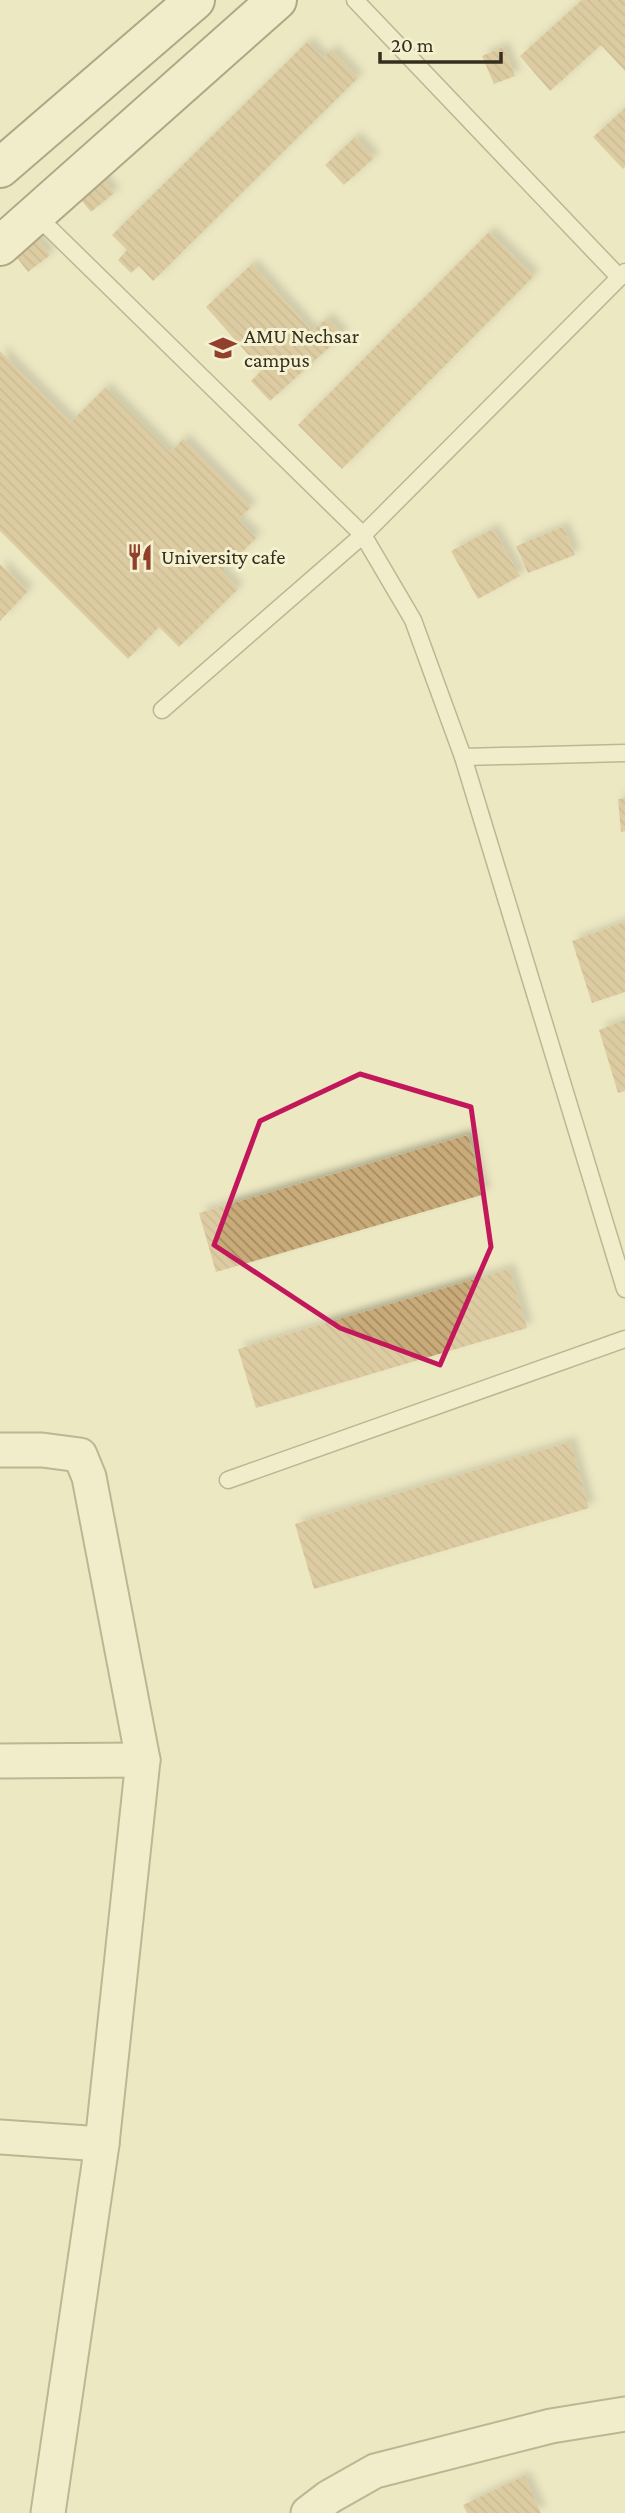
<svg xmlns="http://www.w3.org/2000/svg" width="625" height="2513" font-family="'Crimson Pro',serif">
  <style>
    .building { fill: url(#building-back-hatch); filter: url(#shadow) }
    .lines { fill: none; stroke-linecap: round; stroke-linejoin: round }
    .lane-casing { stroke: #85795a; stroke-width: 19 }
    .street-casing { stroke: #85795a; stroke-width: 37 }
    .secondary-casing { stroke: #675a3d; stroke-width: 42 }
    .lane { stroke: #f7f4d5; stroke-width: 16 }
    .street { stroke: #f7f4d5; stroke-width: 33 }
    .secondary { stroke: #f7f4d5; stroke-width: 38 }
    .marked { fill: none; stroke: #c2185b; stroke-width: 5; stroke-linejoin: round }
    .labels { text-anchor: middle; dominant-baseline: central; stroke-width: 6; stroke-linejoin: round; paint-order: stroke }
    .poi-label { font-size: 21px; fill: #352e1e; stroke: #f4f1d1; text-anchor: start }
  </style>
  <defs>
    <pattern id="building-back-hatch" width="6" height="6" patternUnits="userSpaceOnUse" patternTransform="scale(1.75)"><rect width="6" height="6" fill="#c9aa79"/><path d="M-1 5l2 2M0 0l6 6M5-1l2 2" fill="none" stroke="#a48b63"/></pattern>
    <filter id="shadow"><feDropShadow dx="6" dy="-6" stdDeviation="3.5" flood-color="#0004"/></filter>
  </defs>
  <rect width="100%" height="100%" fill="#ece8c2"/>
  <g class="building">
    <polygon points="582,0 625,0 625,71 601,45 550,91 520,56"/>
    <polygon points="307,42 323,58 331,50 358,78 153,281 139,266 131,273 118,260 127,250 112,235"/>
    <polygon points="503,47 515,76 494,84 482,56"/>
    <polygon points="625,108 625,167 623,169 593,137"/>
    <polygon points="355,137 374,158 344,185 325,165"/>
    <polygon points="95,170 114,193 91,212 72,189"/>
    <polygon points="489,232 534,276 342,469 298,425"/>
    <polygon points="32,233 50,255 28,272 11,250"/>
    <polygon points="252,264 312,331 327,318 343,335 270,401 251,381 262,370 206,307"/>
    <polygon points="0,351 71,422 105,388 170,453 183,439 251,507 238,520 256,538 222,572 238,589 179,647 159,627 128,659 0,531"/>
    <polygon points="563,527 575,555 528,573 516,546"/>
    <polygon points="493,529 520,576 478,599 451,551"/>
    <polygon points="0,564 28,591 0,621"/>
    <polygon points="625,798 625,831 621,832 618,799"/>
    <polygon points="625,922 625,992 592,1003 572,941"/>
    <polygon points="625,1020 625,1091 618,1093 599,1030"/>
    <polygon points="468,1135 485,1194 216,1272 199,1213"/>
    <polygon points="509,1269 527,1328 256,1408 238,1349"/>
    <polygon points="570,1442 589,1508 314,1589 295,1524"/>
    <polygon points="524,2476 541,2513 467,2513 463,2505"/>
  </g>
  <g class="lines">
    <defs>
      <g id="lane">
        <polyline points="355,0 619,277"/>
        <polyline points="35,214 363,535 413,620 463,757 625,1289"/>
        <polyline points="162,710 363,535 625,272"/>
        <polyline points="463,757 625,753"/>
        <polyline points="228,1480 625,1339"/>
      </g>
      <g id="street">
        <polyline points="0,1450 42,1450 80,1455 89,1477 143,1760 102,2144 48,2513"/>
        <polyline points="0,1761 143,1760"/>
        <polyline points="0,2137 102,2144"/>
        <polyline points="308,2513 329,2497 375,2471 551,2426 625,2414"/>
      </g>
      <g id="secondary">
        <polyline points="0,168 195,0"/>
        <polyline points="0,246 277,0"/>
      </g>
    </defs>
    <use href="#lane" class="lane-casing"/>
    <use href="#street" class="street-casing"/>
    <use href="#secondary" class="secondary-casing"/>
    <use href="#lane" class="lane"/>
    <use href="#street" class="street"/>
    <use href="#secondary" class="secondary"/>
  </g>
  <path d="M0 0H625V2513H0ZM360,1074L471,1107L491,1247L440,1365L340,1328L214,1245L260,1121Z" fill="#ece8c2" fill-opacity=".55" fill-rule="evenodd"/>
  <path class="marked" d="M360,1074L471,1107L491,1247L440,1365L340,1328L214,1245L260,1121Z"/>
  <defs>
    <symbol id="school-bare" viewBox="-9 -9 18 18"><path d="M0-5L7-2L0 1L-7-2ZM-4 1L0 2.5L4 1V4Q0 6-4 4Z" fill="#923f2c" stroke="#f4f1d1" stroke-width="2.5" paint-order="stroke"/></symbol>
    <symbol id="restaurant-bare" viewBox="-9 -9 18 18"><path d="M-5-6h1v4h1v-4h1v4h1v-4h1v5L-1.5 .5V6h-2V.5L-5-1ZM5-6V6H3V1.5H1.5Q1.5-4 5-6Z" fill="#923f2c" stroke="#f4f1d1" stroke-width="2.5" paint-order="stroke"/></symbol>
  </defs>
  <g fill-rule="evenodd">
    <use href="#school-bare" x="204" y="329" width="38" height="38"/>
    <use href="#restaurant-bare" x="121" y="538" width="38" height="38"/>
  </g>
  <g class="labels">
    <g class="poi-label">
      <text x="244" y="336">AMU Nechsar<tspan x="244" dy="24">campus</tspan></text>
      <text x="161" y="557">University cafe</text>
    </g>
  </g>
  <path d="M380 52v10h121v-10" fill="none" stroke="#352e1e" stroke-width="3.5"/>
  <text x="391" y="52" font-size="21" fill="#352e1e" stroke="#f4f1d1" stroke-width="5" paint-order="stroke">20 m</text>
</svg>
